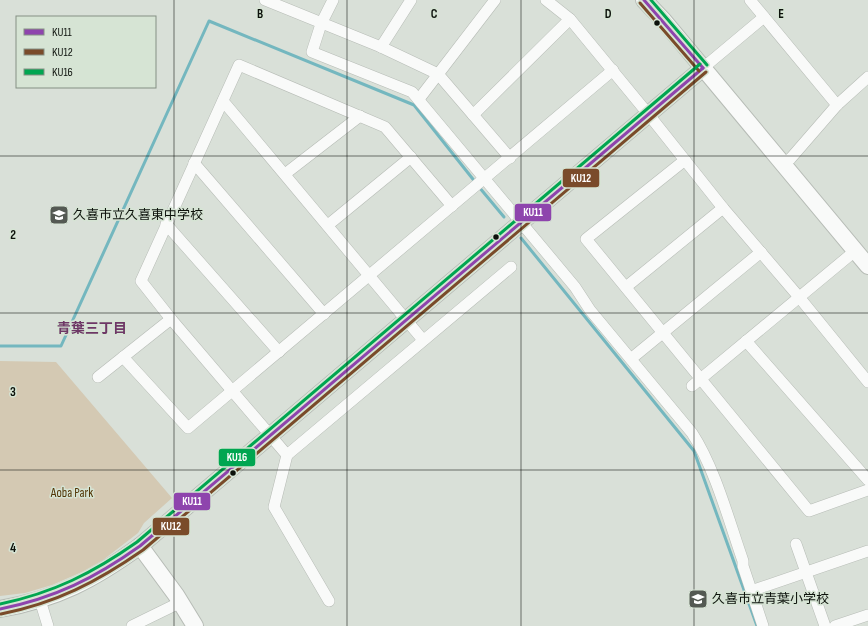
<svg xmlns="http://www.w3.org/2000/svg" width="868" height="626" font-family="'Sofia Sans Condensed','Noto Sans JP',sans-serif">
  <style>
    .green { fill: #d4c9b3 }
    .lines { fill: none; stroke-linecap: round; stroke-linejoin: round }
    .stream { stroke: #74b7bf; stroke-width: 3 }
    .street-casing { stroke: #b7bcb6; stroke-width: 12 }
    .secondary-casing { stroke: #b7bcb6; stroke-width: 18 }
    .street { stroke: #f9faf9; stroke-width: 11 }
    .secondary { stroke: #f9faf9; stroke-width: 16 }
    .bus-1-casing { stroke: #d6e4d4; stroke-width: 6 }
    .bus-2-casing { stroke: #d6e4d4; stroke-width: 6 }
    .bus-3-casing { stroke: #d6e4d4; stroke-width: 6 }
    .bus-1 { stroke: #8e44ad; stroke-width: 3 }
    .bus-2 { stroke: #7a4b2a; stroke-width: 3 }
    .bus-3 { stroke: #00a651; stroke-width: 3 }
    .grid { fill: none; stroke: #0c110b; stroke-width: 1; stroke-opacity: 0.55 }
    .bus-dot { fill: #0c110b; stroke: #d6e4d4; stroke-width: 1.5 }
    .labels { text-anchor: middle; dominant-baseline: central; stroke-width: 3; stroke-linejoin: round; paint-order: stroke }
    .poi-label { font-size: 13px; fill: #0c110b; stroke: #d6e4d4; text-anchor: start }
    .park-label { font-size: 13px; fill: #513404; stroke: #d6e4d4 }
    .neighbourhood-label { font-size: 14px; font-weight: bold; fill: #6e3866; stroke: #d6e4d4 }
    .grid-label { font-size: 13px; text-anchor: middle; font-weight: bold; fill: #0c110b; stroke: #d6e4d4; stroke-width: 3; stroke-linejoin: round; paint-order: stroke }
    .line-badge { stroke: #d6e4d4; stroke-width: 1.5 }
    .badge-label { font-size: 11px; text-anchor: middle; font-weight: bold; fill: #fff }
  </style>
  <rect width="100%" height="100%" fill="#d9e0d8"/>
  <polygon class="green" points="0,361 56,362 172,498 144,523 138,533 103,560 82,572 52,585 25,593 0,596"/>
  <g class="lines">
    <g class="stream">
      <polyline points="479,187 504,217"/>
      <polyline points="521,238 694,451 757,626"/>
      <polyline points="0,346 61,346 209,21 414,105 476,183"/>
    </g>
    <defs>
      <g id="street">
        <polyline points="265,0 381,47 438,74 510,158"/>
        <path d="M333,0L321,24L312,52L412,92L575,287L590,310L692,433C715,468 729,521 743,561V566L763,626"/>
        <polyline points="546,0 570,19 649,115 723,208 799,297 868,382"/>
        <polyline points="750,0 837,105"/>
        <polyline points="381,47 411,0"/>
        <polyline points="703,68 764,17"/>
        <polyline points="419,99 495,0"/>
        <polyline points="223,101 423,340"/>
        <polyline points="473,115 570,19"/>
        <polyline points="685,160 586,239 809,511 868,490"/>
        <polyline points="194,163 324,314"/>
        <polyline points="784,164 791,158 837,105 868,77"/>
        <polyline points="285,174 360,116"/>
        <polyline points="166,224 279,352"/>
        <polyline points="328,225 411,157"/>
        <polyline points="626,287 723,208"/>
        <polyline points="746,341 868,480"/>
        <polyline points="123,357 188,428 613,70"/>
        <polyline points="632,358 761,252"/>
        <polyline points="98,377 171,319"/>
        <polyline points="692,386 855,251"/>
        <polyline points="287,455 511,267"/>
        <polyline points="796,544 825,626"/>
        <polyline points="751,591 868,551"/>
        <polyline points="40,600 48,626"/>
        <polyline points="329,601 274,507 287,455 171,319 141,281 239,65 385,127 452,206"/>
        <polyline points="132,626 181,602"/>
        <polyline points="835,626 868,615"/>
      </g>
      <g id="secondary">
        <polyline points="644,0 664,21 868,266"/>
        <polyline points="140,546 176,595 195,626"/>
        <path d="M0,609C57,599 93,580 140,546L703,68"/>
      </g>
    </defs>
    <use href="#street" class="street-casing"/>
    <use href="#secondary" class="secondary-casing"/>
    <use href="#street" class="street"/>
    <use href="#secondary" class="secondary"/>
    <defs>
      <g id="bus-1">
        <polyline points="644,0 703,68"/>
        <path d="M0,609C55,598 95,578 140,546L703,68"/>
      </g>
      <g id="bus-2">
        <polyline points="640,3 699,71"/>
        <path d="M1,614C56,603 97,582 143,550L706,72"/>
      </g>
      <g id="bus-3">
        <polyline points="651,0 707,65"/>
        <path d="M0,604C53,593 93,573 137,542L700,64"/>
      </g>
    </defs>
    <use href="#bus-1" class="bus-1-casing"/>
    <use href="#bus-2" class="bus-2-casing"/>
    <use href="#bus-3" class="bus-3-casing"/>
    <use href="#bus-1" class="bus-1"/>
    <use href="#bus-2" class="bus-2"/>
    <use href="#bus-3" class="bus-3"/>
  </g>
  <path class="grid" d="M174,0V626M347,0V626M521,0V626M694,0V626M0,156H868M0,313H868M0,470H868"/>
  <defs>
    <symbol id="school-square" viewBox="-11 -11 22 22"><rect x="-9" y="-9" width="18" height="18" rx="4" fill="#545953" stroke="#d6e4d4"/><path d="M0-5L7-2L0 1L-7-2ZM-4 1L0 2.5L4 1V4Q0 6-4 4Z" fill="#fff"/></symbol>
  </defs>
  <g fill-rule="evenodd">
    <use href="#school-square" x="48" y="204" width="22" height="22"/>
    <use href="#school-square" x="687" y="588" width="22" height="22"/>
  </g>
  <g class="bus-dot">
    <circle cx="657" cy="23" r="3.5"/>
    <circle cx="496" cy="237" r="3.5"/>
    <circle cx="233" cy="473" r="3.5"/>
  </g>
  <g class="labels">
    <g class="poi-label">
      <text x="73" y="215">久喜市立久喜東中学校</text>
      <text x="712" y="599">久喜市立青葉小学校</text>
    </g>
    <g class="park-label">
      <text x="72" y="493">Aoba Park</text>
    </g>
    <g class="neighbourhood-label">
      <text x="92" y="328">青葉三丁目</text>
    </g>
  </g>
  <g class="grid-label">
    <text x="260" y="18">B</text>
    <text x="434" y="18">C</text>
    <text x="608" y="18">D</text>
    <text x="781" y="18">E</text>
    <text x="13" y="239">2</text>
    <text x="13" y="396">3</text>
    <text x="13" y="552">4</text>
  </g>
  <g class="line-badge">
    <rect x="562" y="168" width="38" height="20" rx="4" fill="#7a4b2a"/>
    <rect x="514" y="203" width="38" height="19" rx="4" fill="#8e44ad"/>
    <rect x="218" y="448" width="38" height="19" rx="4" fill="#00a651"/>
    <rect x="173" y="492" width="38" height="19" rx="4" fill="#8e44ad"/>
    <rect x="152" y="517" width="38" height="19" rx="4" fill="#7a4b2a"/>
  </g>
  <g class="badge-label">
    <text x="581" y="182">KU12</text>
    <text x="533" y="216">KU11</text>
    <text x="237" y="461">KU16</text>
    <text x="192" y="505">KU11</text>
    <text x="171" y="530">KU12</text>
  </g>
  <rect x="16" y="16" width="140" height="72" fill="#d6e4d4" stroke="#859084"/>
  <rect x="24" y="29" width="20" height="6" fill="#8e44ad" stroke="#859084"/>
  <text x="52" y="36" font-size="12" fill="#0c110b">KU11</text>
  <rect x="24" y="49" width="20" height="6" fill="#7a4b2a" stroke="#859084"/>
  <text x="52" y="56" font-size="12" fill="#0c110b">KU12</text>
  <rect x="24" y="69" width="20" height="6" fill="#00a651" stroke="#859084"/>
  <text x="52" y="76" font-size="12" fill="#0c110b">KU16</text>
</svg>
